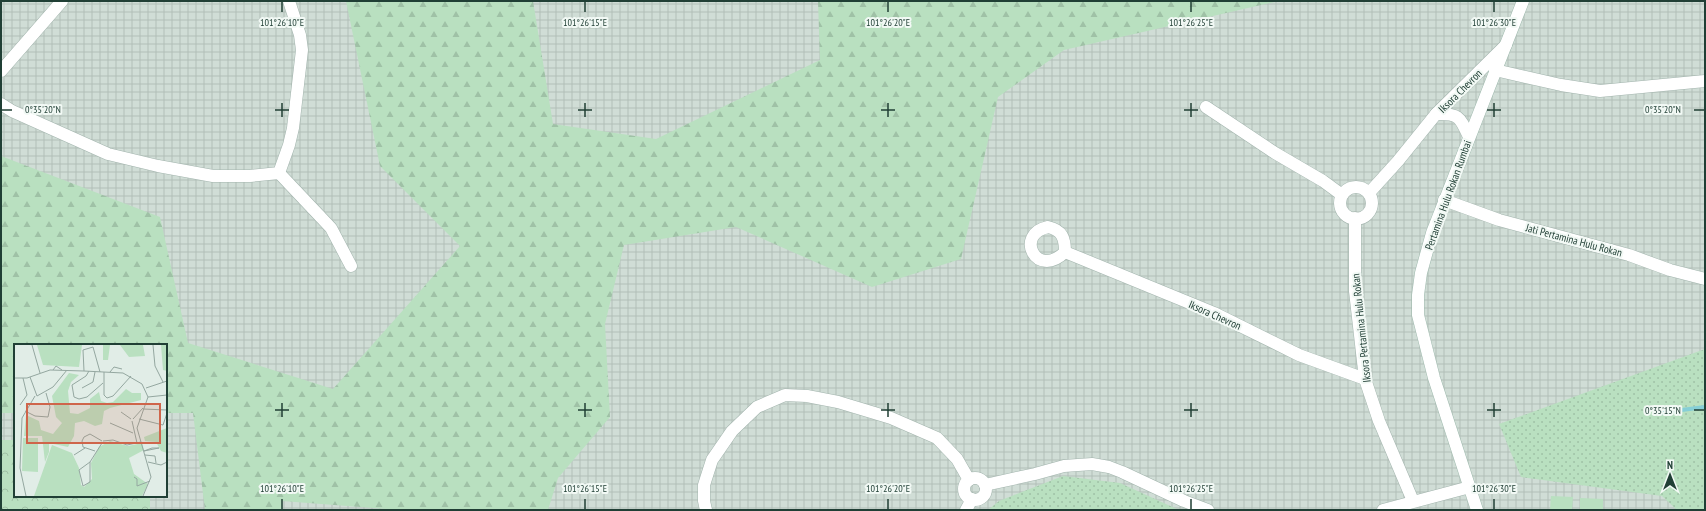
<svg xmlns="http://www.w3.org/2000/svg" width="1706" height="511" font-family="'PT Sans Narrow',sans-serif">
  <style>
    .industrial { fill: url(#industrial-grid); fill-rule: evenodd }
    .grass { fill: url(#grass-dots) }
    .forest { fill: url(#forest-firs) }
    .park { fill: url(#park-crowns) }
    .garden { fill: #b9e0c0 }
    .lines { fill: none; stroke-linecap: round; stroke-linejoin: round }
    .stream { stroke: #86cfd6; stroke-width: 4 }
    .street-casing { stroke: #a3b5ae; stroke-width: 13 }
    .secondary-casing { stroke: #9fbaae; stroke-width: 13 }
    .street { stroke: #fff; stroke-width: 12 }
    .secondary { stroke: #fff; stroke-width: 12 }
    .ticks { fill: none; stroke: #203f35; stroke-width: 1.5 }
    .labels { text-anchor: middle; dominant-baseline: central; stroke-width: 4; stroke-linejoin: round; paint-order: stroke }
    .street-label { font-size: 11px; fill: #203f35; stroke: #f2f9f5 }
    .inset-road { fill: none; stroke: #94a7a0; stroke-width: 1 }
    .view { fill: #cf654b; fill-opacity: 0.15; stroke: #cf654b; stroke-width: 2 }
    .inset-edge { fill: none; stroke: #203f35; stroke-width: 2 }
    .ticks-label { font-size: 10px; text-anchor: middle; fill: #203f35; stroke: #f2f9f5; stroke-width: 4; stroke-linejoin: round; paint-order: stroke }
  </style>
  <defs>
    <pattern id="industrial-grid" width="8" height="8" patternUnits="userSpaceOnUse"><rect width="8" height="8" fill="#d0ddd6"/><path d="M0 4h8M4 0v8" fill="none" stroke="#b2bfb8"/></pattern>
    <pattern id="grass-dots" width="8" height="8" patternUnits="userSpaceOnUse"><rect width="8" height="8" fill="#b9e0c0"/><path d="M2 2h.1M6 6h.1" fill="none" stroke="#9fc1a6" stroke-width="1.8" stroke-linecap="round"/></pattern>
    <pattern id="forest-firs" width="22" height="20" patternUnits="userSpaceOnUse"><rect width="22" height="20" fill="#b9e0c0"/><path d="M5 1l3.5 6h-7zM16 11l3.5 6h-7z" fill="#9fc1a6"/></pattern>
    <pattern id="park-crowns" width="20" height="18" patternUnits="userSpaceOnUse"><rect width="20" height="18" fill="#b9e0c0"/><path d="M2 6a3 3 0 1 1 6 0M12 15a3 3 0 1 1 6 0" fill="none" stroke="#9fc1a6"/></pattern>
  </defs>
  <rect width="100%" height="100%" fill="#e1ede7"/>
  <path class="industrial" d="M1,1H1705V510H1ZM15,345H166V496H15Z"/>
  <g class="grass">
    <polygon points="1705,349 1705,510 1677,510 1662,496 1521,477 1499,424"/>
    <polygon points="1063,476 1120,483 1179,510 988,510 999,501"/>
  </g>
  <polygon class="forest" points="346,1 533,1 553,124 656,139 820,60 818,1 1279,1 1064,50 998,97 961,259 872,287 736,227 624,245 605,324 610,417 558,478 548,510 400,510 282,501 283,510 205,510 193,413 166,413 166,345 15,345 15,413 1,413 1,156 160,217 188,343 333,389 460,246 380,166"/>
  <polygon class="park" points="1,440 15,440 15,496 150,496 150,510 1,510"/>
  <g class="garden">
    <polygon points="1551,496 1573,497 1572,510 1550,510"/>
    <polygon points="1580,498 1603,499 1603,510 1580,510"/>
  </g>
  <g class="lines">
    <polyline class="stream" points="1658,413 1705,407"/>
    <defs>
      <g id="street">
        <polyline points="1495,70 1561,85 1600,91 1705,81"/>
        <polyline points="1,71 62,1"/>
        <polyline points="1,104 12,111 108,154 158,166 213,176 250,176 279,173 289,145 293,128 302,50 300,35 289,1"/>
        <polyline points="1206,107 1275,153 1323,181 1342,195"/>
        <path d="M1436,114C1459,113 1460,117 1469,137"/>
        <polyline points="279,173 331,228 351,266"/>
        <circle cx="1356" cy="203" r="16"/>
        <polyline points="1369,193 1398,161 1436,114 1506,45"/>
        <polyline points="1444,200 1499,220 1629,255 1670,270 1705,279"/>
        <polyline points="1355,218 1355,291 1365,379 1379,421 1413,501"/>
        <path d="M1048,227C1062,230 1065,238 1065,252C1036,280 1014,234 1048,227Z"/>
        <polyline points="1065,252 1214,313 1299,355 1365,379"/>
        <circle cx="975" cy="489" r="11"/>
        <polyline points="985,485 1035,474 1064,466 1092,464 1109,467 1122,472 1184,501 1208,510"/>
        <polyline points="706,510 704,501 704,485 712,460 732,431 757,407 785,395 807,396 838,402 891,418 937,438 957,459 969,480"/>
        <polyline points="966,510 972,499"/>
        <polyline points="1383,510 1470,487"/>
      </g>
      <polyline id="secondary" points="1477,510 1434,378 1418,315 1418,295 1421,273 1432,233 1523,1"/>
    </defs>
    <use href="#street" class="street-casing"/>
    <use href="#secondary" class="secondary-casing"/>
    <use href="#street" class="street"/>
    <use href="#secondary" class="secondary"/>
  </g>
  <path class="ticks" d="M282,2V12M585,2V12M888,2V12M1191,2V12M1494,2V12M282,103V117M585,103V117M888,103V117M1191,103V117M1494,103V117M2,110H12M275,110H289M578,110H592M881,110H895M1184,110H1198M1487,110H1501M1694,110H1704M282,403V417M585,403V417M888,403V417M1191,403V417M1494,403V417M275,410H289M578,410H592M881,410H895M1184,410H1198M1487,410H1501M1694,410H1704M282,499V509M585,499V509M888,499V509M1191,499V509M1494,499V509"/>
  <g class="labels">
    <g class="street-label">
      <text transform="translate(1460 91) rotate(-45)">Iksora Chevron</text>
      <text transform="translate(1448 195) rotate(-70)">Pertamina Hulu Rokan Rumbai</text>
      <text transform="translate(1574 240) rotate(15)">Jati Pertamina Hulu Rokan</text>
      <text transform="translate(1215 315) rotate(24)">Iksora Chevron</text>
      <text transform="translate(1361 328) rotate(-96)">Iksora Pertamina Hulu Rokan</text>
    </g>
  </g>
  <g transform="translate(14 344)">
    <rect width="153" height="153" fill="#e1ede7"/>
    <path d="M153,84V109L147,107L142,98L131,97L130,93ZM96,97L114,102L128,99L130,106L115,114L120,130L134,140L128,152H20L38,101L58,109L65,124L67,141L70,143L78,135L77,119L85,103Z" fill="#b9e0c0"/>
    <path d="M23,1H68L65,23L29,21ZM89,1H96L94,16H89ZM106,1H129L131,12L115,13ZM147,1H153V27L149,26ZM55,29L65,31L57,38L54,47L56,69L64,70L76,64V55L85,48L87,57L93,59L99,58L112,45L118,49H127V56L96,64L90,67L88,80L81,82L70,77L61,79L60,92L54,103L35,99V108L31,118L28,92H10L12,71L25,77L27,86L39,90L48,79L42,73L38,52Z" fill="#b9e0c0"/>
    <path d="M9,94H24V128L8,127Z" fill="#b9e0c0"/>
    <path class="inset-road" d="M18,1L26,29M139,1L141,22L149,38M39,26L42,22L48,26M70,27L69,6L79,3L86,28M75,27L72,32L58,41L60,53L65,55L73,53L89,39M90,28V51L93,54L99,52L117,32M96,28L100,23L108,25M16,33L23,52L39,43L53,26M0,34H13L36,26L70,27L109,29L128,40L134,53L123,84L137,133L129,152M68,44L79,38L81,28M132,44L153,37M134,53L153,51M6,61L13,51L9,34M129,65L153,66M11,67L21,72L34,73L36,63L32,49M107,68L117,75M119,75L129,64M125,75L149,81L153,69M118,77L123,99M96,79L119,89M89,97L99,96L113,101L127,98M81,107L69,103L68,97L70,93L76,90L88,97M130,107L138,104H145L130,107M60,111L71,104M131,111L141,112L142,119M76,118L65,126L69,142L76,138V118L88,99M134,118L147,121L153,118M120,133L123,135V142L136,137M12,152L6,124L8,74L21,52"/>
    <path class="view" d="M13,60H146V99H13Z"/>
    <rect width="153" height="153" class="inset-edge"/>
  </g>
  <g class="ticks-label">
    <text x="282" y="26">101°26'10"E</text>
    <text x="585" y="26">101°26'15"E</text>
    <text x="888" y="26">101°26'20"E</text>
    <text x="1191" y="26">101°26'25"E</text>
    <text x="1494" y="26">101°26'30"E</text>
    <text x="43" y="113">0°35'20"N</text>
    <text x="1663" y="113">0°35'20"N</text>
    <text x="1663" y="414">0°35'15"N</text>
    <text x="282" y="492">101°26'10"E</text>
    <text x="585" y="492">101°26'15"E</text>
    <text x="888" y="492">101°26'20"E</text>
    <text x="1191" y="492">101°26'25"E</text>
    <text x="1494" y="492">101°26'30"E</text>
  </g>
  <rect width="1706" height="511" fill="none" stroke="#203f35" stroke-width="4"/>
  <g transform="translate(1670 475)" stroke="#f2f9f5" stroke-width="3" paint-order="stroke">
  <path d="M0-3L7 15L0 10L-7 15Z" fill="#203f35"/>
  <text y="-6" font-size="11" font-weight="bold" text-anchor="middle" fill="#203f35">N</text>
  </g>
</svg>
